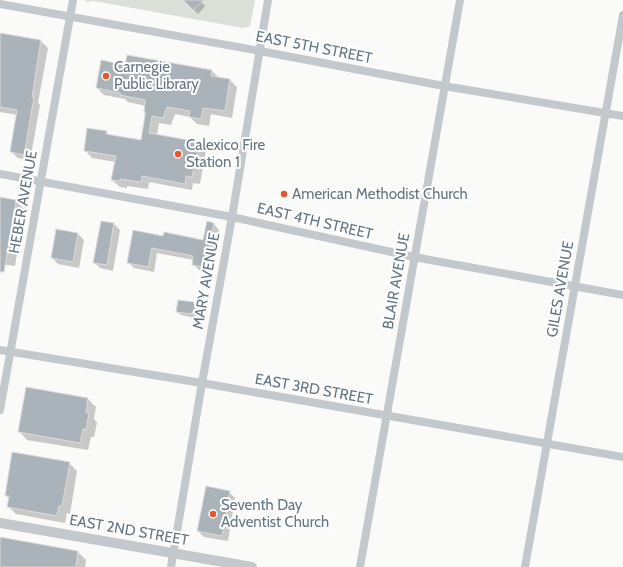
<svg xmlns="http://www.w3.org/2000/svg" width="623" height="567" font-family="Cabin,sans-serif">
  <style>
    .green { fill: #dadfd7 }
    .shadow { fill: #0003 }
    .building { fill: #aab3b9; stroke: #dcdcda }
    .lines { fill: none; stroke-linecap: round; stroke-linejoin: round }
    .minor { stroke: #c3c8cc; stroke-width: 8 }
    .tertiary { stroke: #c3c8cc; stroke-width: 10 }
    .poi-dot { fill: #e4572e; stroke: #fff; stroke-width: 1.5 }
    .labels { text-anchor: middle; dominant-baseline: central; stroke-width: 4; stroke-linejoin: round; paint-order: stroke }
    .street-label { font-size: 15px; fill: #657683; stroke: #fff }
    .poi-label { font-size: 15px; fill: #657683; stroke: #fff; text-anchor: start }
  </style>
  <rect width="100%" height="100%" fill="#fafaf8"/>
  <polygon class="green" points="85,0 255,0 250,26 243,28 94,1 86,2"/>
  <g class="shadow">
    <polygon points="190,0 200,0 205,6 198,14 187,3"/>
    <polygon points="0,34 41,41 48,48 38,103 40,105 30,161 18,158 11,152 18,115 0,112"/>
    <polygon points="126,66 212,71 219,78 230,80 237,87 232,118 211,114 209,126 197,124 190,117 175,114 171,125 159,123 157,135 199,143 206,150 200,184 193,183 192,190 149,182 148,189 127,186 127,188 120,187 112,180 116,162 92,158 85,150 106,132 110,136 141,141 146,115 146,106 128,102 125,99 104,95 97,88"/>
    <polygon points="0,198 16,201 24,209 15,266 0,264"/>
    <polygon points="213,223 219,230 211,273 205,271 210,245 208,245 203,271 199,270 193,264 194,260 157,253 154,272 134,268 128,262 164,237 204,241"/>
    <polygon points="114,224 120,230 113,271 100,268 94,262"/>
    <polygon points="57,231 78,234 84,240 79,268 58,264 52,258"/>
    <polygon points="193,303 200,309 199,316 196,316 195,318 181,315 177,311"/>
    <polygon points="88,399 96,407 94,419 97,423 94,437 91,437 88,450 27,440 19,431"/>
    <polygon points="69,463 77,471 70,514 67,513 65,523 16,514 8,506 9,499 6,495"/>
    <polygon points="229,492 235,498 228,541 204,537 198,531"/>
    <polygon points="0,538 78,552 86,560 85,567 0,567"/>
  </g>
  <g class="building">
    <polygon points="183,0 204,0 193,10"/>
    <polygon points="0,33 41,40 32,97 34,97 24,155 10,152 17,110 0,107"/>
    <polygon points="127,55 212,70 211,76 230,79 225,111 203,108 201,119 189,117 190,111 167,107 163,118 152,116 149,133 199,142 192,177 186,176 185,184 142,176 141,182 120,179 120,181 111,180 116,156 84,151 87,128 107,131 106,134 141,140 145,115 145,112 144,112 145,100 120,95 120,93 96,88 101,60 125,65"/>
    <polygon points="0,197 16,200 4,272 0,272"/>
    <polygon points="101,221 114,223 107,265 93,263"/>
    <polygon points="207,221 214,223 205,267 192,265 193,256 152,248 148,267 127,263 133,230 163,236 164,232 203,240"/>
    <polygon points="56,229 78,233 73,262 51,258"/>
    <polygon points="178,300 194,302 194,304 196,304 195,313 192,312 192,314 176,312"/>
    <polygon points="26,387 88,398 86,413 89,413 86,430 83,429 80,443 18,432"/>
    <polygon points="12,452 70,462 62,506 59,506 57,516 7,507 9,496 5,496"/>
    <polygon points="206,486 230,491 222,536 197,531"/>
    <polygon points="0,537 78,551 76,567 0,567"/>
  </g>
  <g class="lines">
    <g class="minor">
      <polyline points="0,4 260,51 444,86 623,116"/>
      <polyline points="0,174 232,217 414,257 623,295"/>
      <polyline points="0,350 202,383 623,457"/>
      <polyline points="0,410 73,0"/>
      <polyline points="171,567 202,383 232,217 268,0"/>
      <polyline points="360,567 460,0"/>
      <polyline points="525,567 623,15"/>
    </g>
    <polyline class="tertiary" points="0,523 252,567"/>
  </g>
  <g class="poi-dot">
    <circle cx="106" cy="76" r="4"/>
    <circle cx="178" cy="154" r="4"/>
    <circle cx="284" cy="194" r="4"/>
    <circle cx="213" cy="514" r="4"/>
  </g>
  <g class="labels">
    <g class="street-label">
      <text transform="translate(314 47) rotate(11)">EAST 5TH STREET</text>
      <text transform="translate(23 202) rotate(-80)">HEBER AVENUE</text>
      <text transform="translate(315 221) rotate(13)">EAST 4TH STREET</text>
      <text transform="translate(206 281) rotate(-80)">MARY AVENUE</text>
      <text transform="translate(396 281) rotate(-80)">BLAIR AVENUE</text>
      <text transform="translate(560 289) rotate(-80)">GILES AVENUE</text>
      <text transform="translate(314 389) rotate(10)">EAST 3RD STREET</text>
      <text transform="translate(129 530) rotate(10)">EAST 2ND STREET</text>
    </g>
    <g class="poi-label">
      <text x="114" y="67">Carnegie<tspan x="114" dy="17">Public Library</tspan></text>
      <text x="186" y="145">Calexico Fire<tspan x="186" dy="17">Station 1</tspan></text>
      <text x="292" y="194">American Methodist Church</text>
      <text x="221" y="505">Seventh Day<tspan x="221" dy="17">Adventist Church</tspan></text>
    </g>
  </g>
</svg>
